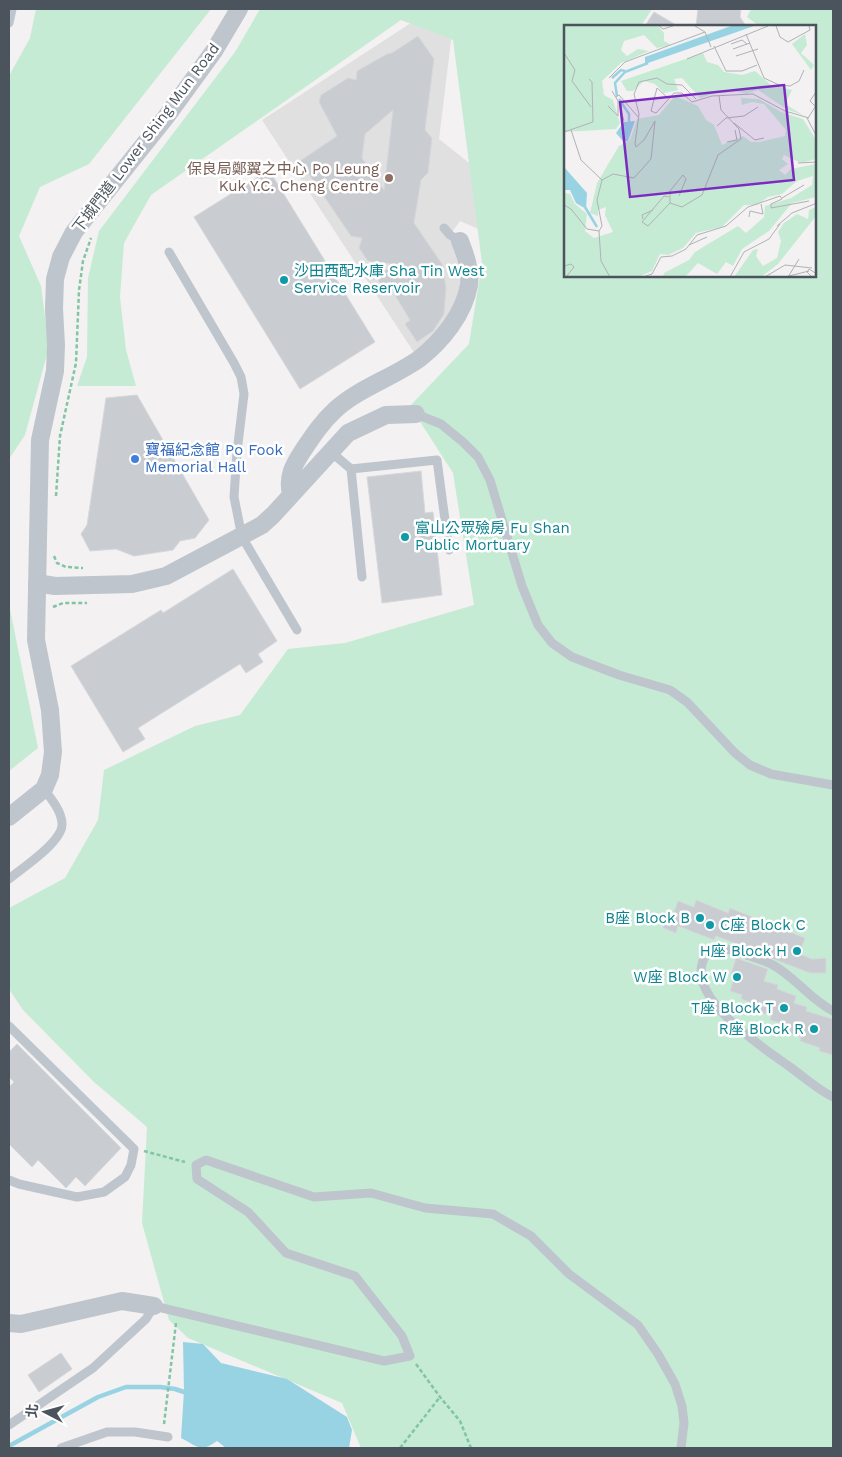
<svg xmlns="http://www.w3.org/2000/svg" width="842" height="1457" font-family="'Work Sans','Noto Sans TC',sans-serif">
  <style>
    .education { fill: #e1e0e1 }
    .green { fill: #c6ebd4 }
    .water { fill: #98d3e3 }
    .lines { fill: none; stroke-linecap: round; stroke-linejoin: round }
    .stream { stroke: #98d3e3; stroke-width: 4.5 }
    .building { fill: #c9ccd0; stroke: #d6d8dc; fill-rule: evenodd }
    .path { stroke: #81c5a4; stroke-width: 2.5; stroke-dasharray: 4 2.5; stroke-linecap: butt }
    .service { stroke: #bfc5cc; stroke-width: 9 }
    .minor { stroke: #bfc5cc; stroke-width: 18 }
    .education-dot { fill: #8d6e63; stroke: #fff; stroke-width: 2 }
    .culture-dot { fill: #0f9aa8; stroke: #fff; stroke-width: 2 }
    .shop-dot { fill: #3f7fe0; stroke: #fff; stroke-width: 2 }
    .labels { text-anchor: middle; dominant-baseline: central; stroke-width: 5; stroke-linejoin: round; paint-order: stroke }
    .street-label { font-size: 15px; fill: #4b545d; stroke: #fff }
    .education-label { font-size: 15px; fill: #785e54; stroke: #fff; text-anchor: end }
    .culture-label { font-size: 15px; fill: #0d838f; stroke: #fff; text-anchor: end }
    .shop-label { font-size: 15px; fill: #366cbe; stroke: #fff; text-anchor: start }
    .inset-river { fill: none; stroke: #98d3e3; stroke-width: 2.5 }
    .inset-road { fill: none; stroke: #b0b2b6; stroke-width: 1 }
    .view { fill: #7b2cbf; fill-opacity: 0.15; stroke: #7b2cbf; stroke-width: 2.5 }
    .inset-edge { fill: none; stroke: #4b545d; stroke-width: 2.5 }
  </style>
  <rect width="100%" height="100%" fill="#f3f1f1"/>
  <polygon class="education" points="417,19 453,24 439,139 473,166 485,232 460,221 452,232 452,244 464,284 460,308 415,354 262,120"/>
  <g class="green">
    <polygon points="36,9 211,9 89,164 40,187 19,236 41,286 49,347 25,435 9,459 9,76 30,38"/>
    <polygon points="260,9 652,9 641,26 566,26 566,276 816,276 816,26 759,26 747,17 751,9 833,9 833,1448 361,1448 342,1403 188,1338 169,1320 142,1223 147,1127 94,1082 23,1010 9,989 9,908 65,878 98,820 104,770 195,726 240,715 288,649 345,643 474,605 453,473 410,406 469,344 482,263 453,40 401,20 151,195 124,243 120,297 126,350 136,386 77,386 87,357 88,278 99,231 235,52"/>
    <polygon points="9,604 38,748 9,771"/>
  </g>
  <path class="water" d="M183,1342L203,1344L221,1363L287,1379L347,1417L352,1430L349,1448H226L217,1441C200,1453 199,1447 181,1438L184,1391Z"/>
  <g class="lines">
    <polyline class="stream" points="9,1446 98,1397 126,1387 160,1387 175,1389 187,1393"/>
  </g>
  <g class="building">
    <polygon points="698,9 741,9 740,17 746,26 696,26"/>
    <polygon points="654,12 678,26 645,26"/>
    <path d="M418,36L434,59L425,130L432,138L428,173L421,180L414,223L442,264L446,287L444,314L433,331L417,342L405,324L410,320L390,287L385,290L376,277L394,264L368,261L359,248L362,238L351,236L300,161L337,136L319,102L321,95L348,78L356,80L357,71L387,54L392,53ZM393,110L384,190L362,158L365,134Z"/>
    <polygon points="269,170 375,342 300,389 194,217"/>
    <polygon points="137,395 209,520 195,538 180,541 173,550 134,556 116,549 90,551 81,534 87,525 106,398"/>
    <polygon points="421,471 425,513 433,512 442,595 382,603 367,477"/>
    <polygon points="233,569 277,641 258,654 263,662 246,673 240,664 138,728 145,739 123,752 71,666 161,610 163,613"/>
    <polygon points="696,900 728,913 730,908 805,938 799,954 812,959 826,958 826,973 810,973 739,946 740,945 716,936 714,940 678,926 676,933 663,928 667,915 672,917 678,901 694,907"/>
    <polygon points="736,958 768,969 764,981 778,985 777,989 796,996 794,1003 807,1007 806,1011 833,1019 833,1055 819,1051 820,1048 800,1041 801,1037 789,1033 791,1026 770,1020 771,1016 760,1012 762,1006 741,999 742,995 730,991 735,975 731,974"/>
    <polygon points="17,1044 121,1148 85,1186 76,1177 66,1188 38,1160 32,1167 9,1144 9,1087 14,1082 9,1077 9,1052"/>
    <polygon points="61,1353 72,1369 39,1392 28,1375"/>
  </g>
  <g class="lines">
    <g class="path">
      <polyline points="56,496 60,436 76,363 79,290 83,261 91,238"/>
      <polyline points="54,556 57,563 66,567 83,568"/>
      <polyline points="53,607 63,603 87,603"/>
      <polyline points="144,1151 185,1162"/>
      <polyline points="416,1364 440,1397 460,1421 471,1448"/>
      <polyline points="164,1424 176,1323"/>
      <polyline points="400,1448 440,1397"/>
    </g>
    <g class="service">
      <polyline points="9,23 12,9"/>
      <polyline points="444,228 450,235 460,241"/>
      <polyline points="169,252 234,363 241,377 244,394 237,452 234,497 242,537 297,630"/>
      <polyline points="416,414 441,424 463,442 478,457 490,480 522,586 538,625 552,643 572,657 619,675 670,690 687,702 735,753 750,765 771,774 833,785"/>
      <polyline points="331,452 351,469 362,577"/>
      <polyline points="351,469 437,460 449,550"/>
      <path d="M9,879C22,868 64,841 62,823C61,810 51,799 44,789"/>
      <path d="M833,1011C810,999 795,977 773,965C762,959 746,955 734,951C725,948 712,945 706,955C680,995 764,1048 790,1067C804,1077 818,1090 833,1097"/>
      <polyline points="9,1026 134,1149 131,1165 125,1177 104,1192 77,1197 19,1184 9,1180"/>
      <polyline points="9,1425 93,1368 146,1319 154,1306 384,1361 410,1356 402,1336 355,1276 286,1253 248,1212 197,1179 196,1165 206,1160 314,1197 371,1193 425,1208 493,1214 531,1236 569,1274 638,1325 658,1354 675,1384 682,1406 684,1423 681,1448"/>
      <polyline points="61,1448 107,1432 135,1432 168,1437"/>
    </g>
    <g class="minor">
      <path d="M291,494C287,477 293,466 302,452C312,437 321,423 335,410C359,388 392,378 419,359C442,341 464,314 469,285C471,270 465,254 460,241"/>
      <polyline points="37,583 55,586 132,584 166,576 262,525 273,515 348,433 386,415 416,414"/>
      <polyline points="9,817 44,789 50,775 53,752 50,710 36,640 40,440 55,371 56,345 54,309 55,279 61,257 74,232 166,117 214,51 239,9"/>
      <polyline points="9,1323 21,1324 122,1301 154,1306"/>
    </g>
  </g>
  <circle class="education-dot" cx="389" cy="178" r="5"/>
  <g class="culture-dot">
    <circle cx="284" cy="280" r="5"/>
    <circle cx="405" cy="537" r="5"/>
    <circle cx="700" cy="918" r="5"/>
    <circle cx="710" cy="925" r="5"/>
    <circle cx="797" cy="951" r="5"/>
    <circle cx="737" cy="977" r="5"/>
    <circle cx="784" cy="1008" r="5"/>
    <circle cx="814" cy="1029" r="5"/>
  </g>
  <circle class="shop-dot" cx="135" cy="459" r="5"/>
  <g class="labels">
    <g class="street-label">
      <text transform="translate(146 138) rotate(-53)">下城門道 Lower Shing Mun Road</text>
    </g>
    <g class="education-label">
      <text x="379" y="169">保良局鄭翼之中心 Po Leung<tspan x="379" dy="17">Kuk Y.C. Cheng Centre</tspan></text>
    </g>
    <g class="culture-label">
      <text x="294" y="271" text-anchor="start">沙田西配水庫 Sha Tin West<tspan x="294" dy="17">Service Reservoir</tspan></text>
      <text x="415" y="528" text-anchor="start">富山公眾殮房 Fu Shan<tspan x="415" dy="17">Public Mortuary</tspan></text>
      <text x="690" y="918">B座 Block B</text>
      <text x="720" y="925" text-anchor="start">C座 Block C</text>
      <text x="787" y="951">H座 Block H</text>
      <text x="727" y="977">W座 Block W</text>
      <text x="774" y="1008">T座 Block T</text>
      <text x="804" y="1029">R座 Block R</text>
    </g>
    <g class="shop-label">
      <text x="145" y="450">寶福紀念館 Po Fook<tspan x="145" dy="17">Memorial Hall</tspan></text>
    </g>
  </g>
  <g transform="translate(564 25)">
    <rect width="252" height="252" fill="#f3f1f1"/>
    <path d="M0,1H94L100,8V16L107,20L93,23L80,10L60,16L57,25L63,31L74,24L85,26L57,38L38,56L40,70L49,75L56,98L52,104L0,107ZM241,9L243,20L237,28L250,40L247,45L228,19ZM139,28L143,37L154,40L160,47L178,50L191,46L207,60L228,65L221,79L239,90L224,85L194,65L182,69L164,64L136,73L118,53L110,54L114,65L100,68L91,59L80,56L69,66H63L57,56ZM111,71L134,81L142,95L150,100L158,120L179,111L187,117H196L221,111L222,105L200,79L188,77L178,80L177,73L195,74L217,87L239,94L252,115V134L237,138L220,130L218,134L224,139L215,145L221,150L227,144L252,139V172L228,178L205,206L178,224L169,241L162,237L153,249L134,238L121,252H99L100,248L125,235L131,227L174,201L182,208L200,192L201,181L227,173L248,160L249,151L233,156L218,169L204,172L193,180H180L158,202L132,208L119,223L104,230L96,229L88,246L74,252H0V168L6,169L11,179L23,189L21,206L30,213L49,207L41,190L42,182L34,185V191L26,188L33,158L55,121L66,115L73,94L95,90ZM252,182V191L214,239L197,252H170L189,225L194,224L192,231L199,241L213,233L217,216L214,207L220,198L233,189L244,194L245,185Z" fill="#c6ebd4"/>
    <path d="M167,1H190L81,39V32ZM71,96L64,116H59L52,108L60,97ZM0,142L23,168L22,184L12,178L6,165H0Z" fill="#98d3e3"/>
    <path class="inset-river" d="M61,47L84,38M48,53L57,45L61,46M53,71L51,58L61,47M55,74L65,89V97M21,182L33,202"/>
    <path class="inset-road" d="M95,1L99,4L109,1M131,1L141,7L147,22M212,1L216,12L224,17L246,5L245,1M182,9L200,53L215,60L226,61L235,56L240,45M167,19L178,15L183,19M150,21L162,46H178L193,40M169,24L186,18M0,28L11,45L8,56L27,82M172,31L194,24M123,34L204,1M45,53L61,37L141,7M52,72L55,70L75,93M104,73L93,63L87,86L92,88L110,68H118L128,77L148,71L189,69L221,86L245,93M55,78L60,96M44,81L54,91V76L48,66M251,81L246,76L252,67M243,93L253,112M244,93L253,79M170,98L191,115L200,113M153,101L162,93L180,91L194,82M7,105L17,135L38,155M0,107L29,97L28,57L25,54M163,117L173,115L171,105M234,138L253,137M115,171L122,154L119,150L106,166V178L118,182L138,170L154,130L177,114L175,104L157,85L155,71M105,172L100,171L78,197L84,201L106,178M218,173L240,160M0,180L7,184L23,204L35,206L38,201L33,175L38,155L49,149L70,153L87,134L91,96L80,115L72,122L71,119L75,89L70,69L75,57L93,53L103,59L118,60L132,74M185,192L186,186L199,189L197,179M79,194L78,190L89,185M213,201L228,188L253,178M35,206L37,236L46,252M125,220L143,212M0,241L7,239L10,242L2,252M79,252L88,249L97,232L108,231L122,224L133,210L162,201L184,182L216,171L218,174L207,179V183L245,176M166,252L180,227L205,214L216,199M201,252L221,240L248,243M221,252L245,246M224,252L235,234M248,252L243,247L245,244L253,249"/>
    <path class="view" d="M220,60L230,155L66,172L56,77Z"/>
    <rect width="252" height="252" class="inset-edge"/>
  </g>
  <rect width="842" height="1457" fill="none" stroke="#4b545d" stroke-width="20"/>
  <g transform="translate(45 1412) rotate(276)" stroke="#ffffff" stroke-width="4" paint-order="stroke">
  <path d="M0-4L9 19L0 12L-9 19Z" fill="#4b545d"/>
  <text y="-8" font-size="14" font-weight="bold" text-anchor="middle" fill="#4b545d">北</text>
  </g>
</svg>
